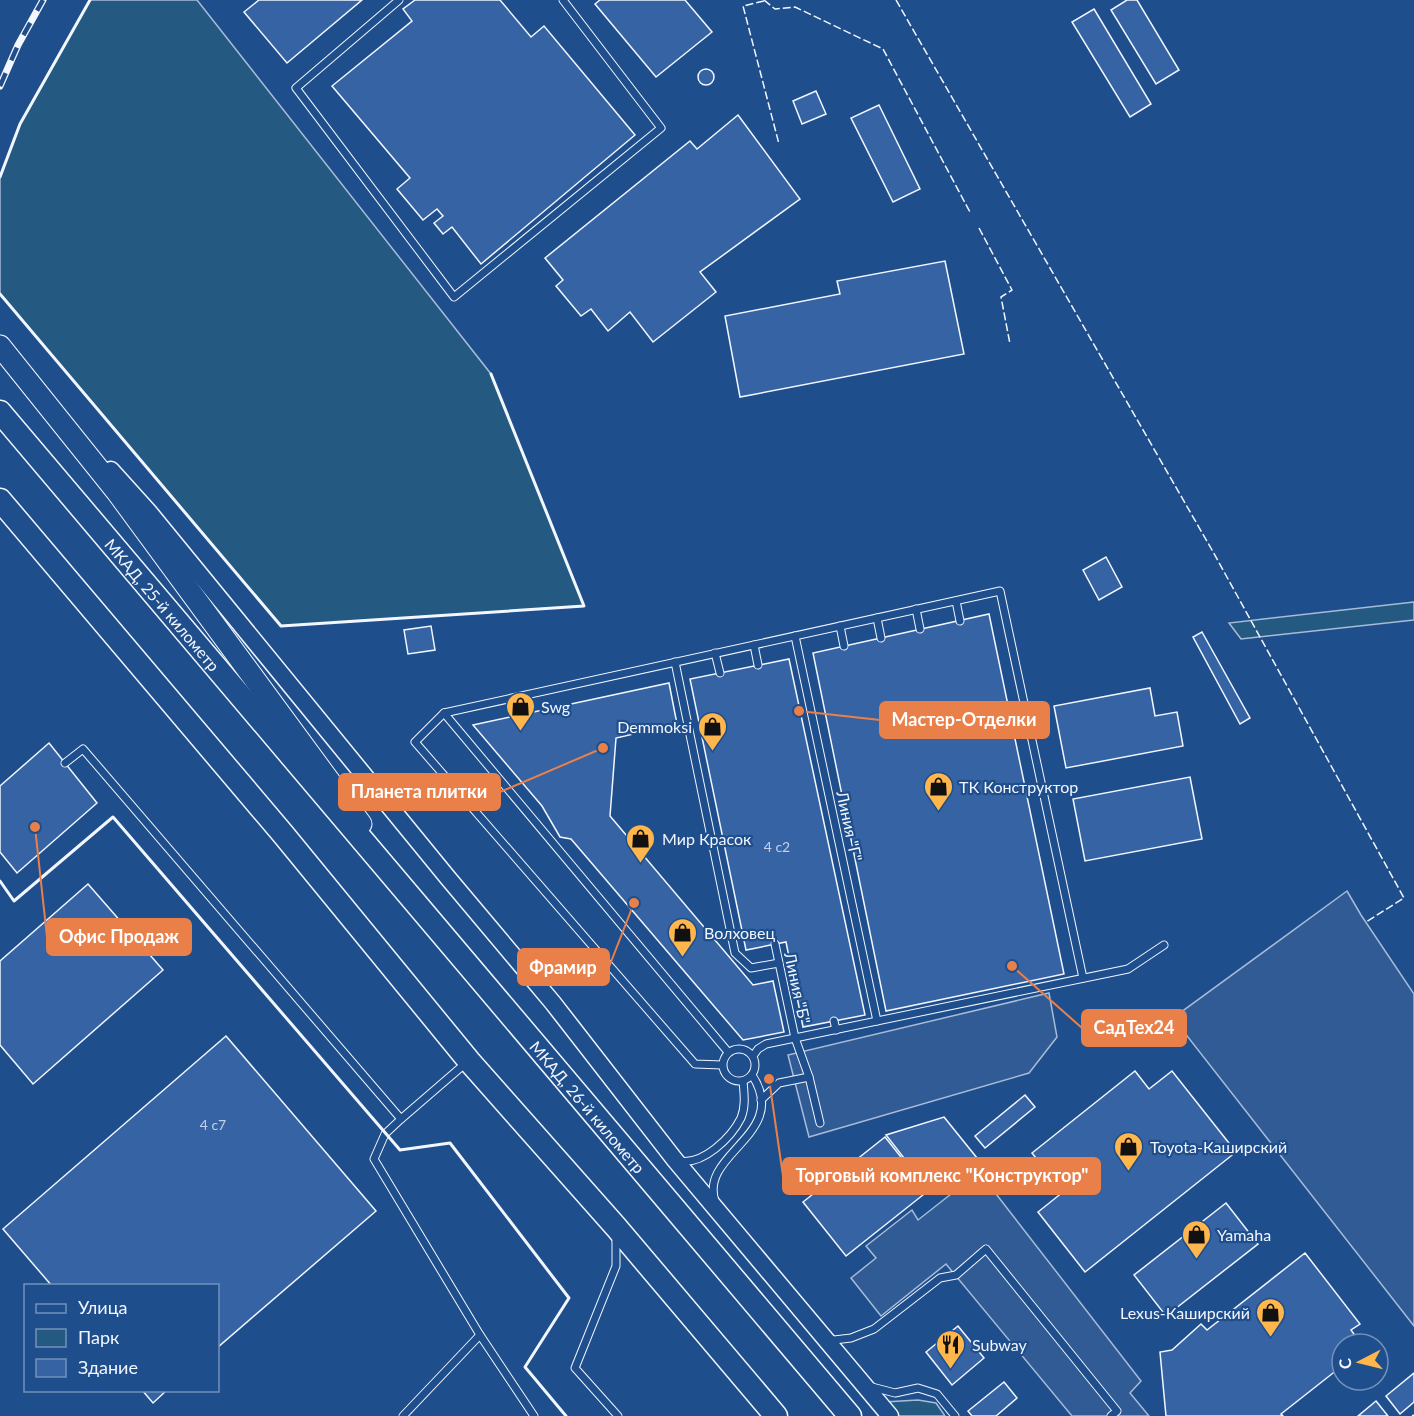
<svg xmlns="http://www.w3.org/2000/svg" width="1414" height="1416" font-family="Lato,sans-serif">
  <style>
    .green { fill: #245a82; stroke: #a8bbd7; stroke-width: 1.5 }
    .parking { fill: #305b95; stroke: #a8bbd7; stroke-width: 1.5 }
    .building { fill: #3563a3; stroke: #f2f6ff; stroke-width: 1.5 }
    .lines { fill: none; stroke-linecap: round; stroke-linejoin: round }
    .service-casing { stroke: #f2f6ff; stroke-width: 9 }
    .tertiary-casing { stroke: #f2f6ff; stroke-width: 19 }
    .primary-casing { stroke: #f2f6ff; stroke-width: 23 }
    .trunk-casing { stroke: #f2f6ff; stroke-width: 25 }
    .service { stroke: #1f4e8c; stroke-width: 7 }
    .tertiary { stroke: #1f4e8c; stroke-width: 16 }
    .primary { stroke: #1f4e8c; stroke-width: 21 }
    .trunk { stroke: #1f4e8c; stroke-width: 22 }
    .rail-casing { stroke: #f2f6ff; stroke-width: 7 }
    .rail { stroke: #1f4e8c; stroke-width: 4.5; stroke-dasharray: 14; stroke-linecap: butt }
    .fence { stroke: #f2f6ff; stroke-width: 1.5; stroke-dasharray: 8 3; stroke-linecap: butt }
    .wall { stroke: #f2f6ff; stroke-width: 3 }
    .labels { text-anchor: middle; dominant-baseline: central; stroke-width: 4.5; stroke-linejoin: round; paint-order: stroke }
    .number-label { font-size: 14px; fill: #c3d1e8 }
    .street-label { font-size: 16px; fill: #f2f6ff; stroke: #1f4e8c }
    .poi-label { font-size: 16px; fill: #f2f6ff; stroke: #1f4e8c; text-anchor: start }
    .leader { fill: none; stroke: #ea8049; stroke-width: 2 }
    .callout-dot { fill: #ea8049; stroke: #1f4e8c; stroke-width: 2 }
    .callout { fill: #ea8049; stroke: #ea8049; stroke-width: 2 }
    .callout-label { font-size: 18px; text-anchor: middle; font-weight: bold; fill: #fff }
  </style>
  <rect width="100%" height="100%" fill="#1f4e8c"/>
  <g class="green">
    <polygon points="90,0 197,0 491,374 584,606 281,626 0,294 0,177 20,124"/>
    <polygon points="1414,602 1414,620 1241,639 1229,623"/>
    <polygon points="918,1400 936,1403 945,1416 897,1416 885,1402"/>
  </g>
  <g class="parking">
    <polygon points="1347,891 1361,915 1414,994 1414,1326 1173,1018"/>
    <polygon points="1049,993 1057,1037 1029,1073 809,1137 788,1055"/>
    <polygon points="979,1172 1141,1381 1130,1393 1149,1416 1072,1416 946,1264 881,1316 851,1278 876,1258 866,1246 912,1210 918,1220"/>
  </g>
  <g class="building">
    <polygon points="259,0 362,0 287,63 244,12"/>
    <polygon points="415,0 500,0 531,37 544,26 635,135 481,264 452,227 443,234 434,223 443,216 437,209 423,220 397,189 410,178 332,86 412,21 403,9"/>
    <polygon points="600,0 685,0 712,32 656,77 595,4"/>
    <polygon points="1127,0 1137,0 1179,70 1156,84 1111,10"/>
    <polygon points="1094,9 1151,104 1130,117 1072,22"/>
    <circle cx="706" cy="77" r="8"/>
    <polygon points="816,91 826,114 802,124 793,101"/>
    <polygon points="879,105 920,189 893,202 851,118"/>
    <polygon points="738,115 800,199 700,272 716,292 653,342 630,312 608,331 591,309 581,316 556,286 563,280 545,258 690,141 697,149"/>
    <polygon points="945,261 964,354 740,397 725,316 840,294 837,281"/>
    <polygon points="1106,557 1122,587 1099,600 1083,570"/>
    <polygon points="989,614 1064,974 886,1011 813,653"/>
    <polygon points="431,626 435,650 408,654 404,630"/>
    <polygon points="1202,632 1250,718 1240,724 1193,637"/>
    <polygon points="789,659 865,1015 803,1027 786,942 746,950 690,679"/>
    <polygon points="669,683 677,724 616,738 610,816 753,985 773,981 784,1032 743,1040 571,839 560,837 542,806 473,725"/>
    <polygon points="1150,688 1155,716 1177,712 1183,746 1066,768 1054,706"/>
    <polygon points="49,743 97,803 17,873 0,852 0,786"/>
    <polygon points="1190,777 1202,839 1085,861 1073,799"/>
    <polygon points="88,884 163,970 33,1084 0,1045 0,961"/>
    <polygon points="226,1036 376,1211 218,1347 218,1286 52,1286 3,1229"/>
    <polygon points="1135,1071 1149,1089 1172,1071 1236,1152 1085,1272 1038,1212 1063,1192 1032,1153"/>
    <polygon points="1025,1095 1035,1107 985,1148 975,1136"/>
    <polygon points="944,1117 977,1158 932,1194 886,1135"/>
    <polygon points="885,1137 928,1191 846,1256 803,1202"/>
    <polygon points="1226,1203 1258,1244 1166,1316 1134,1275"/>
    <polygon points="1305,1253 1360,1324 1351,1330 1361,1344 1342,1344 1342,1366 1281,1414 1283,1416 1166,1416 1160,1352 1172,1350 1201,1324 1207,1330"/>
    <polygon points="958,1326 984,1358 952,1385 926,1352"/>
    <polygon points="1414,1373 1414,1402 1400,1414 1386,1396"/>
    <polygon points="1004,1382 1017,1398 996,1416 972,1416 968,1411"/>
    <polygon points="142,1390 167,1390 153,1403"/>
    <polygon points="1376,1401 1388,1416 1358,1416"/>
  </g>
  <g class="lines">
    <defs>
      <g id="service">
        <polyline points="399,0 296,88 454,297 661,128 563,0"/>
        <polyline points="956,601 960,621"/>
        <polyline points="916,609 920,629"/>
        <polyline points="877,618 881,638"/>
        <polyline points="840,626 844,646"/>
        <polyline points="795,636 877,1021"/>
        <polyline points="754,645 758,665"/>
        <polyline points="715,653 720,673"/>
        <polyline points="675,662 735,953 751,968 779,963"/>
        <polyline points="444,713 728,1052"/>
        <polyline points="65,763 83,749 401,1119 467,1062"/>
        <polyline points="775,944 795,1038 809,1077 820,1123"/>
        <polyline points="834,1021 836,1030"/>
        <circle cx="739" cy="1065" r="16"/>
        <polyline points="753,1056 758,1049 766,1044 1128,969 1164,945"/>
        <polyline points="722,1065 695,1064 415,742 444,713 1000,591 1083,978"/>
        <polyline points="761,1100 779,1083 809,1077"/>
        <polyline points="401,1119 385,1134 374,1159 480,1335 403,1416"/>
        <path d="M680,1161C703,1165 731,1138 741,1118C746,1106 744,1093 743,1081"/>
        <path d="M715,1201C699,1153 791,1134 752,1075"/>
        <polyline points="616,1235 616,1266 575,1368 618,1416"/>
        <polyline points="480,1335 534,1416"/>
        <polyline points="828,1338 834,1340 851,1338 874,1329 940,1278 956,1275 986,1249 1117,1411 1111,1416"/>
        <polyline points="872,1387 895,1393 918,1388 937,1394 955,1416"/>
      </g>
      <polyline id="tertiary" points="111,470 148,511 448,878 553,1003 675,1160 890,1416"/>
      <polyline id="primary" points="0,346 117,492 361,824"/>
      <g id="trunk">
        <path id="s1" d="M0,412L850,1416"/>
        <polyline points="0,500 283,834 469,1061 616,1227 776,1416"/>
      </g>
    </defs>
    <use href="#service" class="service-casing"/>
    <use href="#tertiary" class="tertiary-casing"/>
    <use href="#primary" class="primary-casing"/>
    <use href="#trunk" class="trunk-casing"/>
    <use href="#service" class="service"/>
    <use href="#tertiary" class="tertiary"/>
    <use href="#primary" class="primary"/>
    <use href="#trunk" class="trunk"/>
    <defs>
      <polyline id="rail" points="0,86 18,45 43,0"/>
    </defs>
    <use href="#rail" class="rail-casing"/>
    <use href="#rail" class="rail"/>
    <g class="fence">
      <polyline points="764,0 775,9 795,7 883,49 971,214"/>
      <polyline points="896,0 1212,550 1404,898 1366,922"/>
      <polyline points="764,1 743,6 779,144"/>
      <polyline points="979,228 1012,290 1001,297 1010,344"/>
      <polyline points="1412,1416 1414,1415"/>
    </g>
    <g class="wall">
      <polyline points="0,177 20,124 90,0"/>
      <polyline points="0,294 281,626 584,606 491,374"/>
      <polyline points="0,881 14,901 113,817 400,1150 450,1143 569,1298 525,1367 566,1416"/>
    </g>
  </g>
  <defs>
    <symbol id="shop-pin" viewBox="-11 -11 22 30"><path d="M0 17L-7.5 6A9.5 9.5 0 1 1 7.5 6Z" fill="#ffb74d" stroke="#1f4e8c"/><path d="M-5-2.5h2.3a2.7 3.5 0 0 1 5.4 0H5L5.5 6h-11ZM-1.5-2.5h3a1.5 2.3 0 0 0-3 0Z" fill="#111"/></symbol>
    <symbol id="restaurant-pin" viewBox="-11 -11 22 30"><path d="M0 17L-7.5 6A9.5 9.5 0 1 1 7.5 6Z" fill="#ffb74d" stroke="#1f4e8c"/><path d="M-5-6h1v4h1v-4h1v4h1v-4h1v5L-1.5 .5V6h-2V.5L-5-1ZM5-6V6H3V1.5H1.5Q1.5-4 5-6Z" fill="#111"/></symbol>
  </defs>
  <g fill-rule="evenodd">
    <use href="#shop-pin" x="504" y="690" width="33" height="45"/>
    <use href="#shop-pin" x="696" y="710" width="33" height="45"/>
    <use href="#shop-pin" x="922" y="770" width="33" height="45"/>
    <use href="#shop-pin" x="624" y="822" width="33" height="45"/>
    <use href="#shop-pin" x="666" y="916" width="33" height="45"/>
    <use href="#shop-pin" x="1112" y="1130" width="33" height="45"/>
    <use href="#shop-pin" x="1180" y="1218" width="33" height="45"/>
    <use href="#shop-pin" x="1254" y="1296" width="33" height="45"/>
    <use href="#restaurant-pin" x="934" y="1328" width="33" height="45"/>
  </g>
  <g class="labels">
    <g class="number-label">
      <text x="777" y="846">4 с2</text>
      <text x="213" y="1124">4 с7</text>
    </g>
    <g class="street-label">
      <text stroke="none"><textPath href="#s1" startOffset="252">МКАД, 25-й километр</textPath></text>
      <text transform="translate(850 826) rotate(78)">Линия "Г"</text>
      <text transform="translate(798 988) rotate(78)">Линия "Б"</text>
      <text stroke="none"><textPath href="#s1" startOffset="910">МКАД, 26-й километр</textPath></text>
    </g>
    <g class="poi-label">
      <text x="541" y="706">Swg</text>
      <text x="692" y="726" text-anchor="end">Demmoksi</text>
      <text x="959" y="786">ТК Конструктор</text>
      <text x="662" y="838">Мир Красок</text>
      <text x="704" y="932">Волховец</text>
      <text x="1150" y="1146">Toyota-Каширский</text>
      <text x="1217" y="1234">Yamaha</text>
      <text x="1250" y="1312" text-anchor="end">Lexus-Каширский</text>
      <text x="972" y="1344">Subway</text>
    </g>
  </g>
  <path class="leader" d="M799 711L880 720M603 748L500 792M35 827L47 937M634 903L609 967M1012 966L1082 1028M769 1079L783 1176"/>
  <g class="callout-dot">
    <circle cx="799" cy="711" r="6"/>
    <circle cx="603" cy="748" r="6"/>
    <circle cx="35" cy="827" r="6"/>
    <circle cx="634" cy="903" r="6"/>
    <circle cx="1012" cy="966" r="6"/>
    <circle cx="769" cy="1079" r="6"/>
  </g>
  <g class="callout">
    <rect x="880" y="702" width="169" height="36" rx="6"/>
    <rect x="339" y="774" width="161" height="36" rx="6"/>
    <rect x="47" y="919" width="144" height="36" rx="6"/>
    <rect x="518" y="949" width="91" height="36" rx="6"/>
    <rect x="1082" y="1010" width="104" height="36" rx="6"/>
    <rect x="783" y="1158" width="317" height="36" rx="6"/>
  </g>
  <g class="callout-label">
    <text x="964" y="726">Мастер-Отделки</text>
    <text x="419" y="798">Планета плитки</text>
    <text x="119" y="943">Офис Продаж</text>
    <text x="563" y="974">Фрамир</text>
    <text x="1134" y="1034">СадТех24</text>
    <text x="942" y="1182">Торговый комплекс "Конструктор"</text>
  </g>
  <rect x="24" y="1284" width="195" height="108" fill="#1f4e8c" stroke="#7391ba" stroke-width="1.5"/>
  <rect x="36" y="1304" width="30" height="9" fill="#1f4e8c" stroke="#7391ba" stroke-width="1.5"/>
  <text x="78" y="1314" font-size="18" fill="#f2f6ff">Улица</text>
  <rect x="36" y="1329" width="30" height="18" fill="#245a82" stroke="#7391ba" stroke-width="1.5"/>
  <text x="78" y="1344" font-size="18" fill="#f2f6ff">Парк</text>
  <rect x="36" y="1359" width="30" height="18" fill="#3563a3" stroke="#7391ba" stroke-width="1.5"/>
  <text x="78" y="1374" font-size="18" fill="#f2f6ff">Здание</text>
  <g transform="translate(1360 1362) rotate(263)"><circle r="28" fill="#1f4e8c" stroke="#7391ba" stroke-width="1.5"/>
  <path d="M0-4.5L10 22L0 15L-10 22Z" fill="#ffb74d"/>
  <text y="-9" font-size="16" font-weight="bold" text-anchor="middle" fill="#f2f6ff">С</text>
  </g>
</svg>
